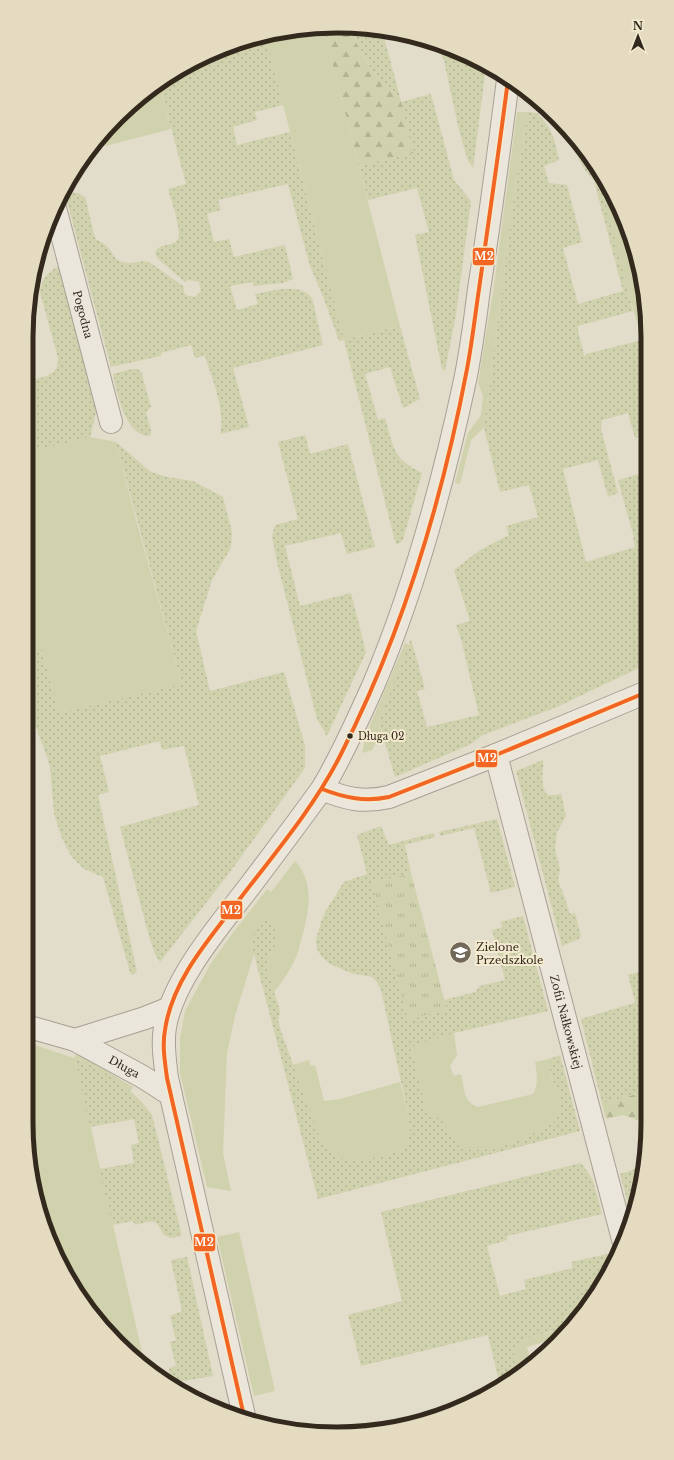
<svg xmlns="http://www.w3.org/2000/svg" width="674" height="1460" font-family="'Libre Baskerville',serif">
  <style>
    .grass { fill: #d0d2ad }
    .forest { fill: url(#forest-firs) }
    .park { fill: url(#park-tufts) }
    .garden { fill: url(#garden-dots) }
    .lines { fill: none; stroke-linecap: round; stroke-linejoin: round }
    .minor-casing { stroke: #a7a094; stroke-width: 24 }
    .minor { stroke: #eae6dc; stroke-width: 22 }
    .bus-1-casing { stroke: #f3eacf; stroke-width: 7 }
    .bus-1 { stroke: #f26522; stroke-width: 4 }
    .bus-dot { fill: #34291d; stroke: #f3eacf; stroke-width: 1.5 }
    .labels { text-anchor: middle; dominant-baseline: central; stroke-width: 4; stroke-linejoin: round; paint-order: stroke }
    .bus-label { font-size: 10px; fill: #34291d; stroke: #f3eacf; text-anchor: start }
    .street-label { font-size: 11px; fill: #34291d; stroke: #f3eacf }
    .poi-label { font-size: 11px; fill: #34291d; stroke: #f3eacf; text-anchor: start }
    .rim { fill: none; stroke: #34291d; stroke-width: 5 }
    .line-badge { stroke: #f3eacf; stroke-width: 1.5 }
    .badge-label { font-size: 11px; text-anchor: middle; font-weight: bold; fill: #fff }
  </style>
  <defs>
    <pattern id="forest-firs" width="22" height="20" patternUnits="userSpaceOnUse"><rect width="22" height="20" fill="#d0d2ad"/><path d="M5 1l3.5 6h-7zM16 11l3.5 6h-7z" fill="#b3b494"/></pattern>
    <pattern id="park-tufts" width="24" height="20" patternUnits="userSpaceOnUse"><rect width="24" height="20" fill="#d0d2ad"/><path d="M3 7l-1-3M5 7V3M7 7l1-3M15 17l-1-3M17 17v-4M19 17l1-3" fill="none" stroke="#b3b494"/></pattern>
    <pattern id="garden-dots" width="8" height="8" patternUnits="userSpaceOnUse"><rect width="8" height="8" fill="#d0d2ad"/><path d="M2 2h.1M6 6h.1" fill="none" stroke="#b3b494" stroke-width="1.8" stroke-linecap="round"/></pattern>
  </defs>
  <rect width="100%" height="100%" fill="#e2dcca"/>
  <g class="grass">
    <polygon points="323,27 400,326 344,340 265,35 276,32"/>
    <polygon points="159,82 171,129 90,150 117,117"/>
    <polygon points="517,112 528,112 514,197 484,428 471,440 460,484 455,483 468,433 481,415 483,396 478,383 494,286"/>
    <polygon points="597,170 624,218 645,296 645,336 641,337 615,245"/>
    <polygon points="90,437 116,442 136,520 182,684 59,713 41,647 26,650 26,453"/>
    <polygon points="405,643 409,645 379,722 382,734 374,738 376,743 372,750 362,753 367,732"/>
    <path d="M295,861C315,882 309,912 302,937C300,943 299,950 297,955C291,969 283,981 274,992L266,966L276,943L250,939L254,954L235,1016L227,1053L223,1153L231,1191L207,1187L180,1073V1038L185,1011L210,965L232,934L267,889L271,892Z"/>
    <path d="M454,1033L457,1055L450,1066L454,1076L461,1074C465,1089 462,1101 478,1107L533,1094C539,1083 537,1074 535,1062L552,1058C543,1075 560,1086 561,1104C561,1109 558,1117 555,1121C545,1131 510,1144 496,1148C485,1150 474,1150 462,1149L427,1114L411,1047Z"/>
    <path d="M26,1042L74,1058L76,1054L92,1062L133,1087L130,1092C113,1080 95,1064 75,1058L144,1361L103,1328L68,1278L43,1223L26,1123Z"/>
    <polygon points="309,1060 311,1066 315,1065 324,1101 340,1099 400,1082 408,1113 410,1129 408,1143 402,1151 363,1160 352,1161 338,1157 326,1150 320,1139 292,1065"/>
    <polygon points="239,1232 275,1391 254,1396 217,1237"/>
    <path d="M581,1312L571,1328L558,1338L527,1347L531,1361L517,1372C514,1361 512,1353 518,1343L539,1335L552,1332L565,1316Z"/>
  </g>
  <g class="forest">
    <path d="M337,26L350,27C359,53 377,83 400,97L414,153L359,166L323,27Z"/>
    <polygon points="648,1091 648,1124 623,1115 606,1119 602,1103"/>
  </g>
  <polygon class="park" points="411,873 447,1010 408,1020 372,883"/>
  <g class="garden">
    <path d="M350,27L382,30L400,97C377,83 359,52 350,27Z"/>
    <path d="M265,35L283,105L255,112L257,120L233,127L237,145L290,132L344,340L400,326L420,399L403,408L390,367L365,374L378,420L385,418C394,448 392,458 422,473L403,540L396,545L344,340L339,341L324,299L310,266L288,184L218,200L221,210L207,214L214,242L229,239L234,257L285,245L293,279L283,283L254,286L252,282L230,286L237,310L258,304L255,294C272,291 300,282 312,298L323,345L233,368L249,427L220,434C226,411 212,379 205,356L195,358L191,345L161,353V356L111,367L68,205L67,201L70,196L69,193C76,192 80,193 85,197L95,238C99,242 102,242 106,245C115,254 112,262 130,263C137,263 142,260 149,262L183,286L185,295L195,297L201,291L199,282L188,280L185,282L158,259L155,253C157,247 161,246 167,245C171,244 176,243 178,239C182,231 171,199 168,189L186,184L159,82L164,79L203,58L204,60L253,47L251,40Z"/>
    <polygon points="437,44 456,50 486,67 473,168 468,161 459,130 444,61"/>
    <polygon points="431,94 454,180 471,201 456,314 445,371 442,369 415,235 429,232 417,188 368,200 359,166 414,153 401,102"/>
    <path d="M528,112L537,113C552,128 555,140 559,160L544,166L549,183L567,185L582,242L563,248L578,304L623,291L594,181C580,164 577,159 572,136L584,147L597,170L633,311L578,326V331L584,355L586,356V354L642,340L641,337L645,336L646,436L635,438L628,413L602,420L601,429L618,493L608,497L598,460L563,469L586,562L635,547L633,538H634L618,480L646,472L647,664L557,707L483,735L471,744L395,777L379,722L411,639L425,689L417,691L427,727L479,715L461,639L456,625L470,621L454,570L480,550L509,535L506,526L538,517L529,485L500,492L484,428L514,197Z"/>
    <polygon points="48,224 51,234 47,244 42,244"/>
    <path d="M59,266L97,409L90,437L26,453V382C40,377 60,377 58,358L40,292C41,279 48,272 59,266Z"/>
    <path d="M132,369H137L141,371L151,407L146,412L151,431V434L149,436C125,436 117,392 113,374Z"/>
    <polygon points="305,435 310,454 348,444 375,547 347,554 341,533 285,546 300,606 351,593 366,652 327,736 317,719 277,562 272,536 275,525 298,519 278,442"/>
    <polygon points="116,442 151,472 167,477 193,481 223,497 232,532 231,545 229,551 212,580 196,631 210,691 284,672 305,746 305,768 230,872 160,962 155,954 149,936 120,827 199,805 184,746 162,750 160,741 100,756 109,792 98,795 137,972 131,975 103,877 84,869 71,856 61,836 54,814 50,766 36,727 26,729 26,650 41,647 59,713 182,684"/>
    <path d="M543,760C544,772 539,784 547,795H556L561,793L566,816L557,832L555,849L560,869L558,880L560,886L563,893L570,914L575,913L581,936L579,939L562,946L516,771Z"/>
    <polygon points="497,819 515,887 491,893 474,828 440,836 439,832"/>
    <path d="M381,826L389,845L433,833L435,837L405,845L411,873L372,883L408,1020L447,1010L444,1000L475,992L480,986L505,980L492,930L503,927L500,922L523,916L548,1011L454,1033L411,1047L427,1114L441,1119L456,1143L462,1149C474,1150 485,1150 496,1148C510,1144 545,1131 555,1121C558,1117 561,1109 561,1104C560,1086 543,1074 552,1058L560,1055L580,1131L318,1199L250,939L268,917C283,939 275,944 266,966L280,1011L278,1021L281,1031L320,1139L327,1150L338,1157L352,1161L363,1160L402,1151L408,1143L410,1129L408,1113L381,990L377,982L372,977L351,973L330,964L322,957L317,949L316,940L321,922L325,912L344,882L367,874L357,835Z"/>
    <polygon points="647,970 648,1091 602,1103 581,1019 634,1003 635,1002 628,975"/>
    <path d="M75,1058C102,1068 136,1091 152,1115L182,1236L171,1238L164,1235L157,1223L152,1221L135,1225L133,1221L113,1225L99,1169L134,1163L131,1145L139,1143L134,1119L90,1127Z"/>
    <path d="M581,1163L592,1178L602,1214L507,1236V1240L487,1246L500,1296L526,1289L524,1280L573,1268L571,1262L612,1253L614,1259L581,1312L565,1316C561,1331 553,1331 539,1335C532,1337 525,1340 518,1343C512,1353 514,1361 517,1372L500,1386L488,1335L361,1366L348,1315L402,1301L381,1212Z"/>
    <polygon points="635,1169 640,1190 632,1218 620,1174"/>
    <polygon points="187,1257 213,1376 171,1383 169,1368 176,1366 170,1342 176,1340 170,1316 182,1311 171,1260"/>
  </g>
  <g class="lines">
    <defs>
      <g id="minor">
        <path id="s1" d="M55,208L111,422"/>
        <path id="s2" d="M496,755L624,1243"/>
        <path d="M322,789C346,799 363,803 389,797L496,755L647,692"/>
        <path id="s3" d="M26,1026L75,1040L143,1077L171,1095"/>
        <polyline points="75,1040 145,1018 170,1008"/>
        <path d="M244,1416L167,1078C165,1061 162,1044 165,1027C173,979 220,925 249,887C274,854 298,822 322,789C342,756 357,721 373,686C414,590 442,487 464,385C471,353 475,321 479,289C490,220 499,150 508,80"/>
      </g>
    </defs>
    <use href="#minor" class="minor-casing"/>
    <use href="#minor" class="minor"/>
    <defs>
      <g id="bus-1">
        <path d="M322,789C345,798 365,802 389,797L496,755L647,692"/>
        <path d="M244,1416L167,1078C165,1062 162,1046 165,1030C172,980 210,938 239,900C275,853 315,806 341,754C402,634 442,501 467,369C472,343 475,316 479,289C489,219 499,150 508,80"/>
      </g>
    </defs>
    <use href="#bus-1" class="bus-1-casing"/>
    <use href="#bus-1" class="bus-1"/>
  </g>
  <defs>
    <symbol id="school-disc" viewBox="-11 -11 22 22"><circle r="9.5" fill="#71685a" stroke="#f3eacf"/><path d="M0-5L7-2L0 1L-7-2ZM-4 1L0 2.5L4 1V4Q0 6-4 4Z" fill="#fff"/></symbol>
  </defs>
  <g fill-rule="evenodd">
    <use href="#school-disc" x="448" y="940" width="25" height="25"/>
  </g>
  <circle class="bus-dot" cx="350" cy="736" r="3.5"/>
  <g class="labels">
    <g class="bus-label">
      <text x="358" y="736">Długa 02</text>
    </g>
    <g class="street-label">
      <text stroke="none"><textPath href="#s1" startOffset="110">Pogodna</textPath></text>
      <text stroke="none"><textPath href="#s2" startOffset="276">Zofii Nałkowskiej</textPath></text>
      <text stroke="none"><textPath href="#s3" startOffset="107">Długa</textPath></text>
    </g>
    <g class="poi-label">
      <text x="476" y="947">Zielone<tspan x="476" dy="13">Przedszkole</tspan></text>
    </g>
  </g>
  <path d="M0 0H674V1460H0ZM337 33H337A304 304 0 0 1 641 337V1123A304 304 0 0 1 337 1427H337A304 304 0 0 1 33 1123V337A304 304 0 0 1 337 33Z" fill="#e4dbc1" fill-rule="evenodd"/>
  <path class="rim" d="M337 33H337A304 304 0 0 1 641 337V1123A304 304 0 0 1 337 1427H337A304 304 0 0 1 33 1123V337A304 304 0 0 1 337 33Z"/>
  <g class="line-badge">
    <rect x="472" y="247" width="23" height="19" rx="4" fill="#f26522"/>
    <rect x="475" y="749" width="23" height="19" rx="4" fill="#f26522"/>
    <rect x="220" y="900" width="23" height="20" rx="4" fill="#f26522"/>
    <rect x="193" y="1233" width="23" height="19" rx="4" fill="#f26522"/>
  </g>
  <g class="badge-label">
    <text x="484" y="260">M2</text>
    <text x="487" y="762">M2</text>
    <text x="231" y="914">M2</text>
    <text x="204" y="1246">M2</text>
  </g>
  <g transform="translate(638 36)" stroke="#f3eacf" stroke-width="3" paint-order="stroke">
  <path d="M0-3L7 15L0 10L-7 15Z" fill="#34291d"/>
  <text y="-6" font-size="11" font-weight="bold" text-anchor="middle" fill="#34291d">N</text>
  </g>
</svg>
